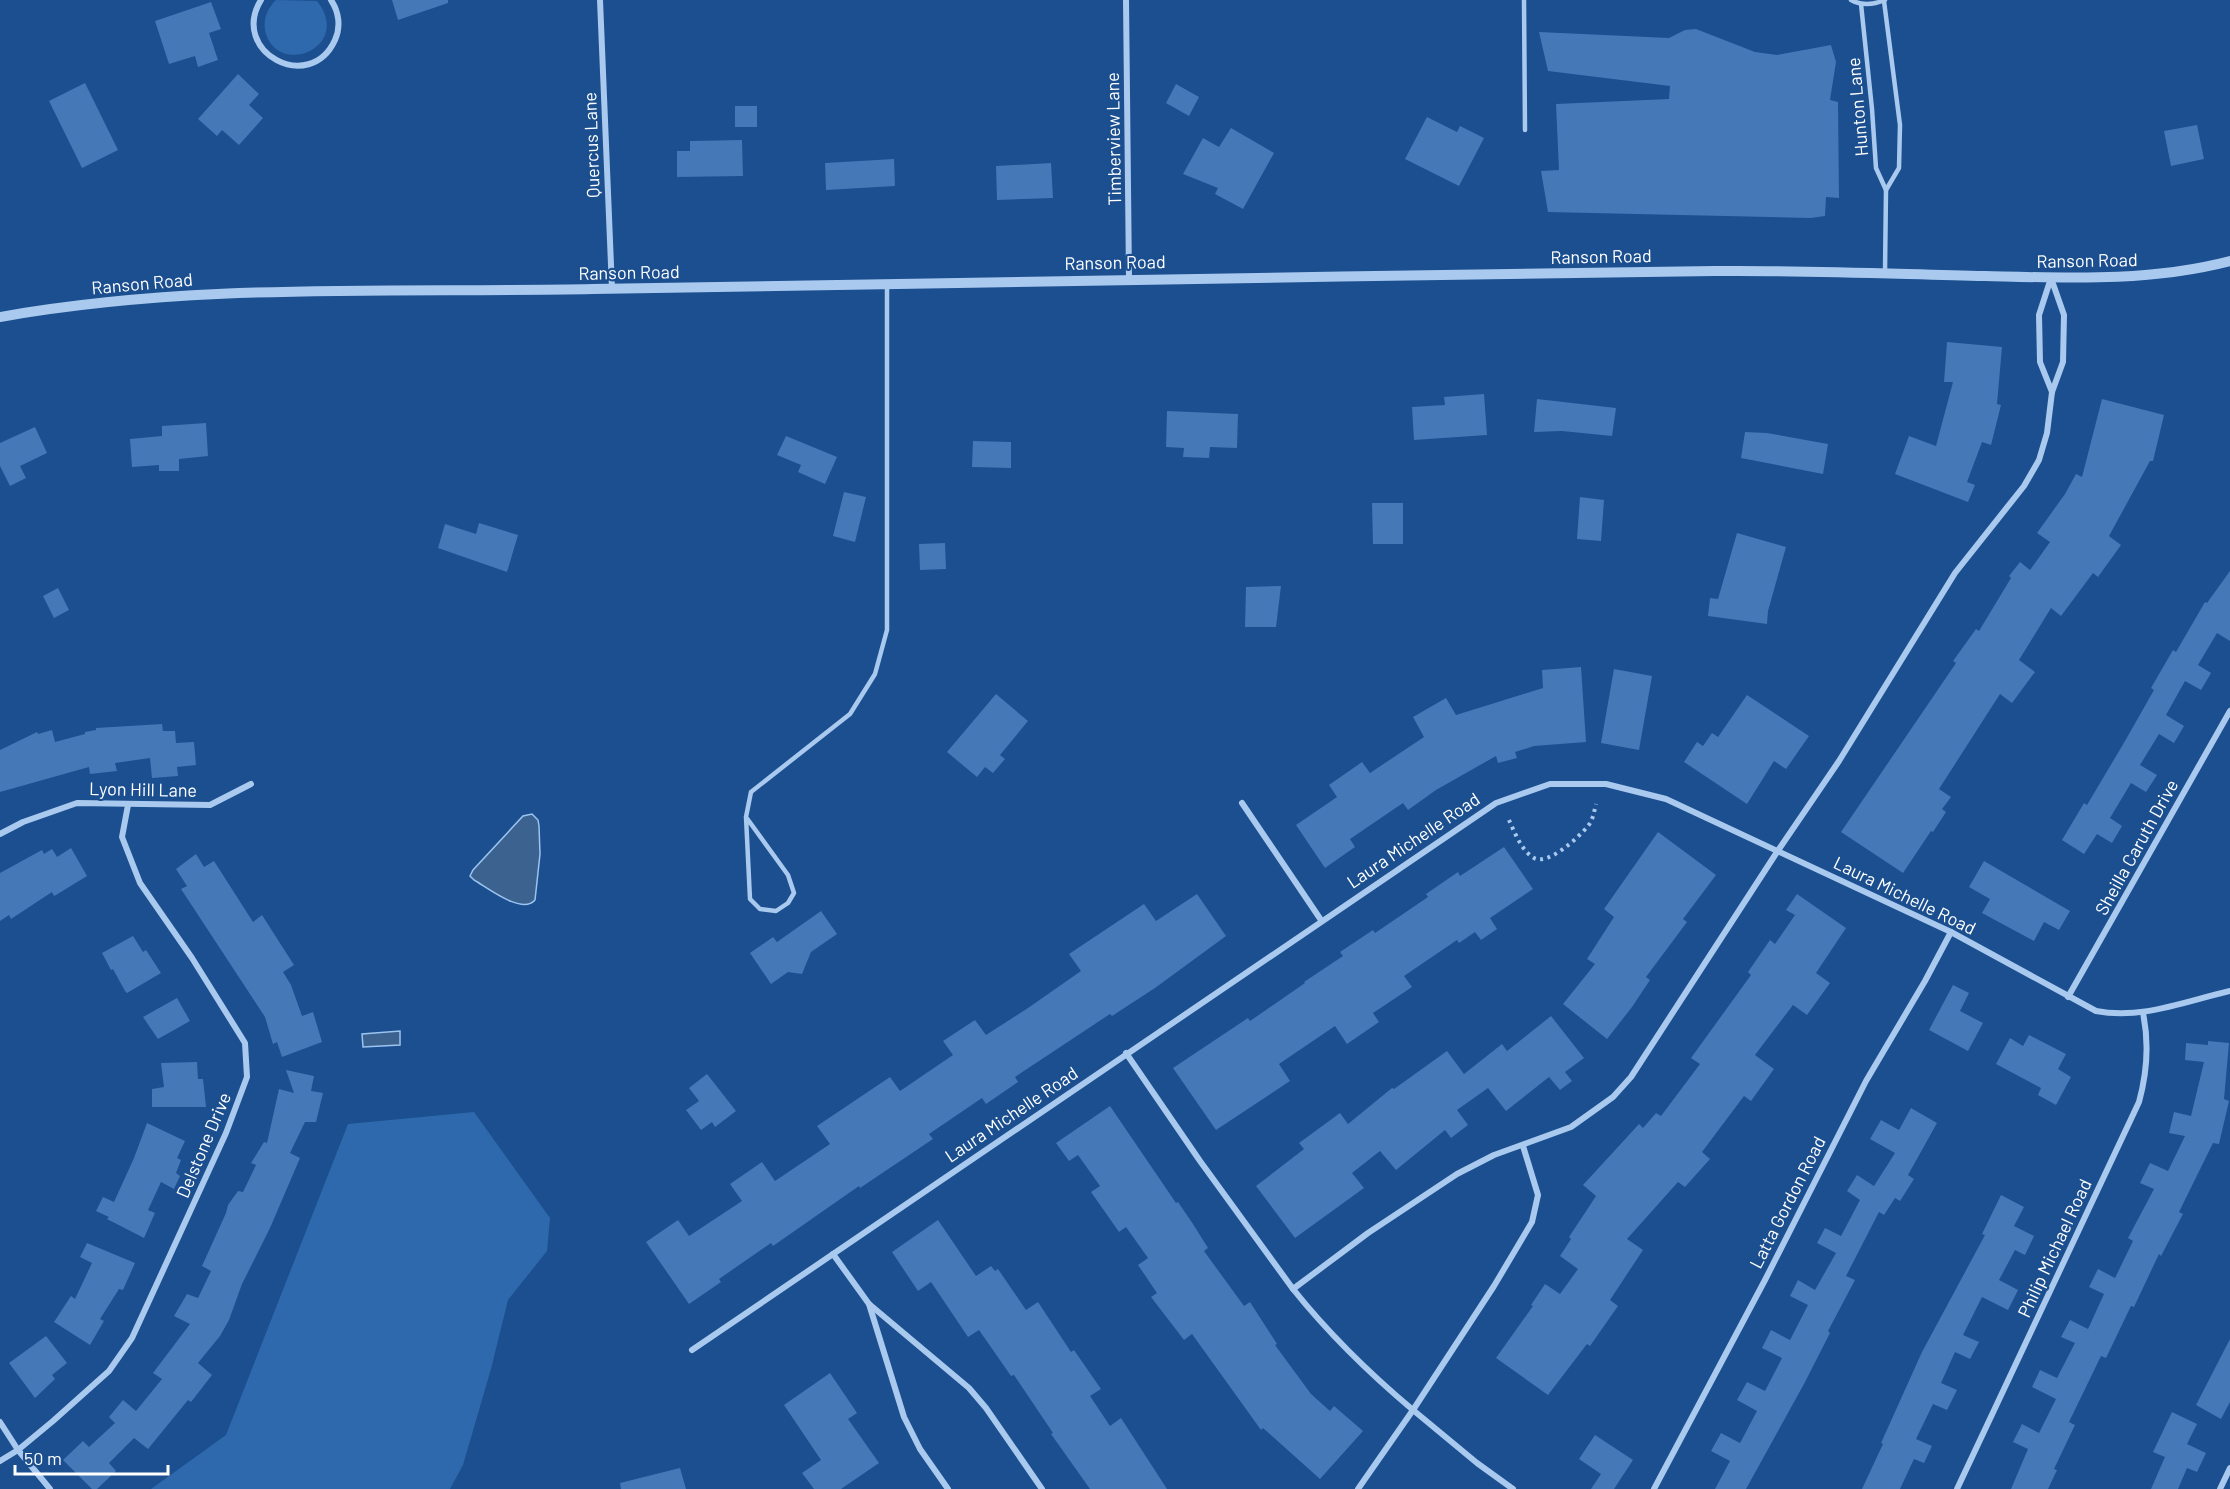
<svg xmlns="http://www.w3.org/2000/svg" width="2230" height="1489" font-family="Barlow,sans-serif">
  <style>
    .green { fill: #2e69ad }
    .water { fill: #3c6290; stroke: #9cc4f0; stroke-width: 1.5 }
    .building { fill: #4478b7 }
    .lines { fill: none; stroke-linecap: round; stroke-linejoin: round }
    .path { stroke: #a9c9ee; stroke-width: 4; stroke-dasharray: 3 4.5; stroke-linecap: butt }
    .service { stroke: #a9c9ee; stroke-width: 4.5 }
    .minor { stroke: #a9c9ee; stroke-width: 6 }
    .tertiary { stroke: #a9c9ee; stroke-width: 10 }
    .labels { text-anchor: middle; dominant-baseline: central; stroke-width: 4.5; stroke-linejoin: round; paint-order: stroke }
    .street-label { font-size: 18px; fill: #fff; stroke: #1b4f8f }
  </style>
  <rect width="100%" height="100%" fill="#1b4f8f"/>
  <g class="green">
    <path d="M276,0L317,1C354,48 275,79 265,30C263,18 268,8 276,0Z"/>
    <polygon points="474,1112 550,1218 547,1251 508,1300 491,1369 463,1465 450,1489 151,1489 226,1435 348,1124"/>
  </g>
  <g class="water">
    <path d="M532,814L538,820L539,826L540,854L535,900C522,915 488,888 474,880L470,876L473,870L523,816Z"/>
    <polygon points="400,1031 400,1045 363,1047 362,1034"/>
  </g>
  <g class="building">
    <polygon points="392,0 448,0 448,3 398,20"/>
    <polygon points="211,2 221,29 209,33 218,60 198,67 195,56 169,64 155,21"/>
    <polygon points="1696,29 1755,52 1777,55 1831,45 1836,62 1830,100 1838,102 1839,198 1826,197 1825,216 1811,218 1548,212 1541,171 1559,170 1556,104 1669,99 1670,86 1548,71 1539,32 1669,38 1685,30"/>
    <polygon points="238,74 259,94 249,105 263,118 239,145 222,130 217,136 198,119"/>
    <polygon points="85,83 118,150 82,168 49,101"/>
    <polygon points="1176,84 1199,97 1189,116 1166,103"/>
    <rect x="735" y="106" width="22" height="21"/>
    <polygon points="1427,117 1457,132 1460,126 1484,138 1459,186 1405,159"/>
    <polygon points="2197,125 2204,159 2171,166 2164,131"/>
    <polygon points="1231,128 1274,153 1243,209 1215,194 1218,188 1183,174 1203,138 1219,147"/>
    <polygon points="742,140 743,176 677,177 677,151 690,151 690,141"/>
    <polygon points="894,159 895,186 826,190 825,163"/>
    <polygon points="1051,163 1053,198 997,200 996,166"/>
    <polygon points="1947,342 2002,347 1997,404 2001,405 1991,445 1982,442 1967,482 1975,485 1968,502 1895,474 1909,436 1936,446 1953,382 1944,382"/>
    <polygon points="1484,394 1487,435 1414,440 1412,407 1445,405 1444,397"/>
    <polygon points="1537,399 1616,408 1612,436 1562,431 1534,432"/>
    <polygon points="2102,399 2164,415 2153,461 2150,461 2109,536 2121,545 2098,577 2093,573 2061,616 2051,608 2019,660 2035,672 2012,703 2000,694 1939,789 1951,797 1942,809 1946,812 1933,832 1931,831 1903,873 1841,832 1956,663 1953,661 1976,629 1979,631 2011,578 2009,576 2020,562 2030,570 2050,542 2037,533 2065,494 2076,474 2082,477"/>
    <polygon points="1167,411 1238,414 1237,448 1210,447 1209,458 1183,457 1184,448 1166,447"/>
    <polygon points="206,423 208,456 179,459 179,471 159,471 159,465 132,467 130,439 162,436 162,426"/>
    <polygon points="35,427 47,453 20,466 26,478 10,486 0,466 0,443"/>
    <polygon points="1745,432 1767,433 1828,444 1823,474 1741,458"/>
    <polygon points="786,436 837,457 825,484 798,472 801,465 777,455"/>
    <polygon points="973,441 1011,442 1011,468 972,467"/>
    <polygon points="844,492 866,497 855,542 833,536"/>
    <polygon points="1580,497 1604,500 1601,541 1577,539"/>
    <polygon points="1372,503 1403,503 1403,544 1373,544"/>
    <polygon points="479,523 518,535 507,572 438,548 445,524 476,534"/>
    <polygon points="1737,533 1786,547 1768,611 1767,624 1708,616 1710,598 1718,599"/>
    <polygon points="945,543 946,569 920,570 919,544"/>
    <polygon points="2230,571 2230,641 2217,633 2198,665 2211,673 2201,690 2185,681 2166,715 2184,726 2174,743 2159,734 2140,765 2157,775 2146,792 2131,783 2110,818 2122,826 2112,843 2097,834 2084,854 2062,840 2084,803 2087,805 2125,741 2154,690 2151,688 2173,650 2176,652 2205,602 2207,603"/>
    <polygon points="1281,586 1276,627 1245,627 1246,587"/>
    <polygon points="58,588 69,610 54,618 43,596"/>
    <polygon points="1581,667 1586,742 1534,746 1515,752 1517,758 1498,763 1496,756 1436,790 1408,810 1403,803 1350,839 1355,847 1325,868 1296,825 1337,797 1329,785 1362,762 1370,773 1424,737 1413,717 1446,698 1456,715 1543,688 1542,670"/>
    <polygon points="1614,669 1652,676 1639,750 1601,743"/>
    <polygon points="996,694 1028,721 1000,755 1005,759 993,773 985,767 977,777 947,752"/>
    <polygon points="1747,695 1809,736 1786,769 1774,761 1747,804 1684,762 1697,742 1703,746 1712,733 1718,737"/>
    <polygon points="162,724 163,731 175,731 176,743 194,742 196,765 177,767 178,776 152,778 150,758 115,763 117,771 90,774 89,767 0,792 0,750 37,732 38,734 52,730 55,742 85,734 85,732 96,730 96,728"/>
    <polygon points="1658,832 1716,875 1683,919 1687,922 1646,977 1650,980 1632,1007 1607,1039 1563,1004 1595,964 1587,959 1614,917 1604,909"/>
    <polygon points="1504,847 1533,889 1490,918 1497,929 1481,940 1475,932 1459,943 1457,940 1404,976 1412,987 1373,1013 1379,1022 1347,1044 1335,1026 1279,1064 1290,1081 1216,1130 1173,1068 1248,1018 1250,1021 1305,983 1304,982 1343,956 1340,952 1373,930 1375,933 1428,897 1426,894 1458,872 1460,876"/>
    <polygon points="71,848 87,876 56,895 54,896 52,892 11,919 9,915 0,921 0,873 42,850 44,854 52,849 57,857"/>
    <polygon points="196,854 204,867 214,861 253,922 262,915 294,965 283,972 291,985 302,1016 313,1012 322,1042 282,1057 277,1042 273,1044 265,1017 181,889 187,886 176,869"/>
    <polygon points="1984,861 2070,911 2059,930 2044,922 2034,941 1982,913 1990,899 1969,887"/>
    <polygon points="1197,894 1226,936 1155,988 1112,1016 1110,1014 1015,1077 1018,1082 986,1104 982,1098 929,1134 933,1139 860,1188 859,1186 773,1246 771,1243 719,1279 721,1282 689,1304 646,1242 678,1220 689,1236 742,1201 730,1184 762,1162 775,1181 830,1144 817,1126 890,1077 900,1091 953,1055 943,1041 975,1020 986,1035 1028,1008 1081,971 1069,954 1144,904 1156,921"/>
    <polygon points="1797,894 1846,928 1816,973 1830,983 1807,1015 1793,1005 1755,1055 1774,1069 1751,1101 1744,1096 1702,1152 1710,1159 1685,1187 1678,1182 1627,1239 1643,1250 1610,1300 1618,1306 1590,1346 1587,1344 1548,1395 1496,1358 1533,1306 1531,1305 1545,1284 1560,1294 1578,1269 1560,1256 1571,1239 1569,1237 1596,1196 1583,1185 1639,1124 1643,1128 1656,1113 1661,1116 1700,1064 1691,1058 1751,975 1748,972 1770,940 1775,944 1795,915 1786,910"/>
    <polygon points="821,911 837,934 811,952 802,974 788,972 771,984 750,953 773,937 777,942"/>
    <polygon points="133,936 143,952 146,950 161,973 127,993 125,991 113,969 111,970 102,953"/>
    <polygon points="1953,985 1969,993 1960,1011 1983,1023 1968,1051 1929,1030"/>
    <polygon points="177,998 190,1021 158,1039 143,1017"/>
    <polygon points="1551,1016 1584,1058 1565,1072 1572,1081 1560,1090 1549,1077 1506,1111 1488,1088 1457,1110 1468,1125 1451,1138 1445,1130 1396,1170 1380,1151 1352,1173 1364,1188 1295,1238 1256,1186 1304,1149 1299,1143 1340,1113 1348,1124 1392,1088 1394,1089 1447,1051 1464,1074 1502,1044 1507,1051"/>
    <polygon points="2029,1035 2066,1054 2058,1069 2071,1077 2056,1105 2038,1095 2041,1088 1996,1064 2010,1038 2023,1046"/>
    <polygon points="2208,1041 2229,1043 2224,1099 2229,1101 2219,1144 2213,1143 2179,1212 2183,1214 2161,1256 2159,1254 2134,1307 2131,1306 2106,1358 2101,1356 2069,1422 2075,1425 2054,1469 2057,1470 2048,1489 2011,1489 2028,1449 2013,1442 2022,1424 2039,1433 2056,1399 2032,1387 2040,1370 2057,1378 2075,1343 2061,1337 2070,1320 2088,1329 2104,1294 2089,1287 2098,1269 2115,1278 2133,1241 2128,1238 2154,1189 2140,1183 2150,1163 2168,1171 2185,1136 2169,1133 2174,1112 2191,1116 2204,1062 2185,1060 2186,1043 2208,1045"/>
    <polygon points="197,1062 198,1079 203,1079 206,1107 152,1107 152,1089 164,1087 161,1063"/>
    <polygon points="286,1070 314,1076 311,1091 323,1093 316,1122 305,1122 290,1153 300,1158 270,1228 242,1284 229,1320 220,1336 198,1363 212,1375 191,1402 188,1400 148,1449 134,1438 109,1463 116,1471 97,1489 92,1489 63,1460 83,1441 89,1447 115,1423 109,1417 123,1400 136,1411 162,1379 153,1373 190,1324 174,1316 187,1294 198,1298 211,1271 202,1266 226,1213 228,1205 238,1191 243,1192 256,1165 251,1163 264,1142 267,1143 279,1089 294,1093"/>
    <polygon points="707,1074 736,1111 715,1127 712,1122 701,1130 686,1110 699,1101 689,1088"/>
    <polygon points="1110,1106 1176,1203 1178,1202 1193,1224 1208,1248 1204,1251 1244,1306 1250,1302 1277,1344 1275,1345 1311,1394 1330,1411 1334,1406 1363,1431 1320,1479 1263,1428 1261,1430 1192,1334 1184,1340 1151,1297 1157,1293 1138,1265 1148,1258 1126,1227 1119,1232 1091,1192 1100,1186 1078,1155 1069,1161 1056,1143"/>
    <polygon points="1911,1108 1937,1123 1908,1175 1914,1179 1900,1201 1895,1198 1884,1215 1879,1212 1846,1276 1855,1280 1828,1331 1830,1333 1804,1384 1746,1489 1715,1489 1730,1461 1711,1451 1721,1433 1740,1443 1757,1411 1737,1400 1747,1382 1765,1391 1782,1358 1762,1348 1771,1330 1790,1340 1808,1305 1790,1296 1798,1280 1815,1290 1836,1253 1817,1243 1825,1228 1841,1236 1860,1200 1847,1191 1857,1175 1874,1186 1895,1153 1870,1139 1881,1120 1899,1130"/>
    <polygon points="147,1123 185,1141 177,1158 181,1160 176,1173 180,1176 174,1189 161,1182 148,1210 155,1213 144,1238 107,1219 109,1217 96,1211 103,1197 114,1202 134,1158"/>
    <polygon points="2001,1195 2024,1207 2014,1226 2034,1236 2025,1255 2015,1250 1999,1280 2018,1290 2008,1310 1982,1297 1963,1335 1979,1342 1970,1359 1955,1352 1941,1383 1957,1390 1947,1410 1933,1404 1916,1439 1932,1446 1924,1463 1914,1459 1900,1489 1862,1489 1883,1444 1881,1443 1922,1352 1985,1235 1982,1234"/>
    <polygon points="938,1220 976,1276 991,1266 995,1271 998,1269 1026,1310 1038,1302 1071,1352 1074,1350 1101,1389 1090,1396 1110,1426 1121,1418 1167,1489 1090,1489 1051,1434 1053,1433 1014,1375 1011,1376 979,1330 968,1337 931,1282 918,1291 892,1252"/>
    <polygon points="87,1243 135,1263 123,1290 119,1289 100,1319 104,1321 90,1345 54,1322 71,1296 75,1299 92,1263 80,1257"/>
    <polygon points="46,1336 67,1363 52,1375 55,1379 35,1398 9,1363"/>
    <polygon points="2230,1339 2230,1402 2221,1419 2196,1405"/>
    <polygon points="830,1373 857,1413 848,1419 879,1463 841,1489 814,1489 802,1473 821,1460 784,1405"/>
    <polygon points="2172,1412 2197,1424 2187,1444 2206,1453 2197,1472 2187,1468 2178,1489 2151,1489 2165,1457 2153,1452"/>
    <polygon points="1595,1435 1633,1460 1614,1489 1591,1489 1601,1474 1579,1459"/>
    <polygon points="680,1468 686,1489 621,1489 620,1483"/>
  </g>
  <g class="lines">
    <path class="path" d="M1509,820C1515,833 1521,850 1534,858C1548,866 1579,837 1588,826C1593,820 1594,812 1596,804"/>
    <g class="service">
      <polyline points="1524,0 1525,130"/>
      <path d="M1851,0C1862,6 1873,5 1885,0"/>
      <polyline points="1884,1 1900,125 1899,168 1886,190"/>
      <polyline points="1861,4 1872,109 1876,168 1886,190 1885,272"/>
      <polyline points="746,817 788,875 794,893 788,903 776,911 760,909 750,899 746,817 751,792 850,714 875,674 887,630 887,283"/>
    </g>
    <g class="minor">
      <path d="M261,0C229,52 310,95 335,40C341,27 339,12 331,0"/>
      <polyline points="600,0 612,289"/>
      <polyline points="1126,0 1129,278"/>
      <polyline points="2051,278 2039,315 2040,362 2052,392"/>
      <polyline points="1242,803 1321,920"/>
      <polyline points="0,834 23,822 77,803 210,805 251,784"/>
      <polyline points="2068,997 2230,711"/>
      <polyline points="1126,1053 1200,1161 1293,1289 1368,1233 1457,1174 1494,1155 1571,1127 1613,1097 1631,1077 1777,852 1839,761 1955,573 2024,486 2039,460 2047,433 2052,392 2063,362 2064,315 2051,278"/>
      <polyline points="833,1254 869,1304 969,1388 986,1408 1042,1489"/>
      <path d="M1293,1289C1329,1334 1369,1373 1413,1410L1358,1489"/>
      <polyline points="869,1304 904,1417 920,1449 948,1489"/>
      <path d="M692,1350L1496,803L1550,784H1606L1666,799L1951,932L2096,1011C2141,1020 2186,1001 2230,991"/>
      <polyline points="0,1422 18,1450 50,1489"/>
      <polyline points="0,1461 18,1450 53,1421 109,1371 132,1338 226,1133 247,1077 245,1043 192,958 140,883 122,837 128,805"/>
      <polyline points="1513,1489 1477,1463 1413,1410 1494,1286 1532,1222 1538,1195 1523,1146"/>
      <polyline points="1654,1489 1765,1280 1866,1081 1925,981 1951,932"/>
      <path d="M1957,1489L2139,1102C2147,1073 2149,1042 2143,1013"/>
      <polyline points="2220,1489 2230,1468"/>
    </g>
    <path class="tertiary" d="M0,317C195,282 396,293 593,289C967,281 1341,277 1715,271C1805,270 1895,274 1985,276C2068,278 2149,282 2230,261"/>
  </g>
  <g class="labels">
    <g class="street-label">
      <text transform="translate(1857 107) rotate(-95)">Hunton Lane</text>
      <text transform="translate(1113 139) rotate(-91)">Timberview Lane</text>
      <text transform="translate(591 145) rotate(-92)">Quercus Lane</text>
      <text transform="translate(1601 256) rotate(-1)">Ranson Road</text>
      <text transform="translate(2087 260) rotate(-1)">Ranson Road</text>
      <text transform="translate(1115 262) rotate(-1)">Ranson Road</text>
      <text transform="translate(629 272) rotate(-1)">Ranson Road</text>
      <text transform="translate(142 283) rotate(-5)">Ranson Road</text>
      <text transform="translate(143 789) rotate(1)">Lyon Hill Lane</text>
      <text transform="translate(1413 840) rotate(-34)">Laura Michelle Road</text>
      <text transform="translate(2136 847) rotate(-61)">Sheilla Caruth Drive</text>
      <text transform="translate(1905 895) rotate(26)">Laura Michelle Road</text>
      <text transform="translate(1011 1114) rotate(-34)">Laura Michelle Road</text>
      <text transform="translate(203 1145) rotate(-67)">Delstone Drive</text>
      <text transform="translate(1787 1202) rotate(-63)">Latta Gordon Road</text>
      <text transform="translate(2054 1248) rotate(-65)">Philip Michael Road</text>
    </g>
  </g>
  <path d="M15 1465v9h153v-9" fill="none" stroke="#ffffff" stroke-width="3"/>
  <text x="24" y="1465" font-size="18" fill="#ffffff" stroke="#1b4f8f" stroke-width="4.5" paint-order="stroke">50 m</text>
</svg>
